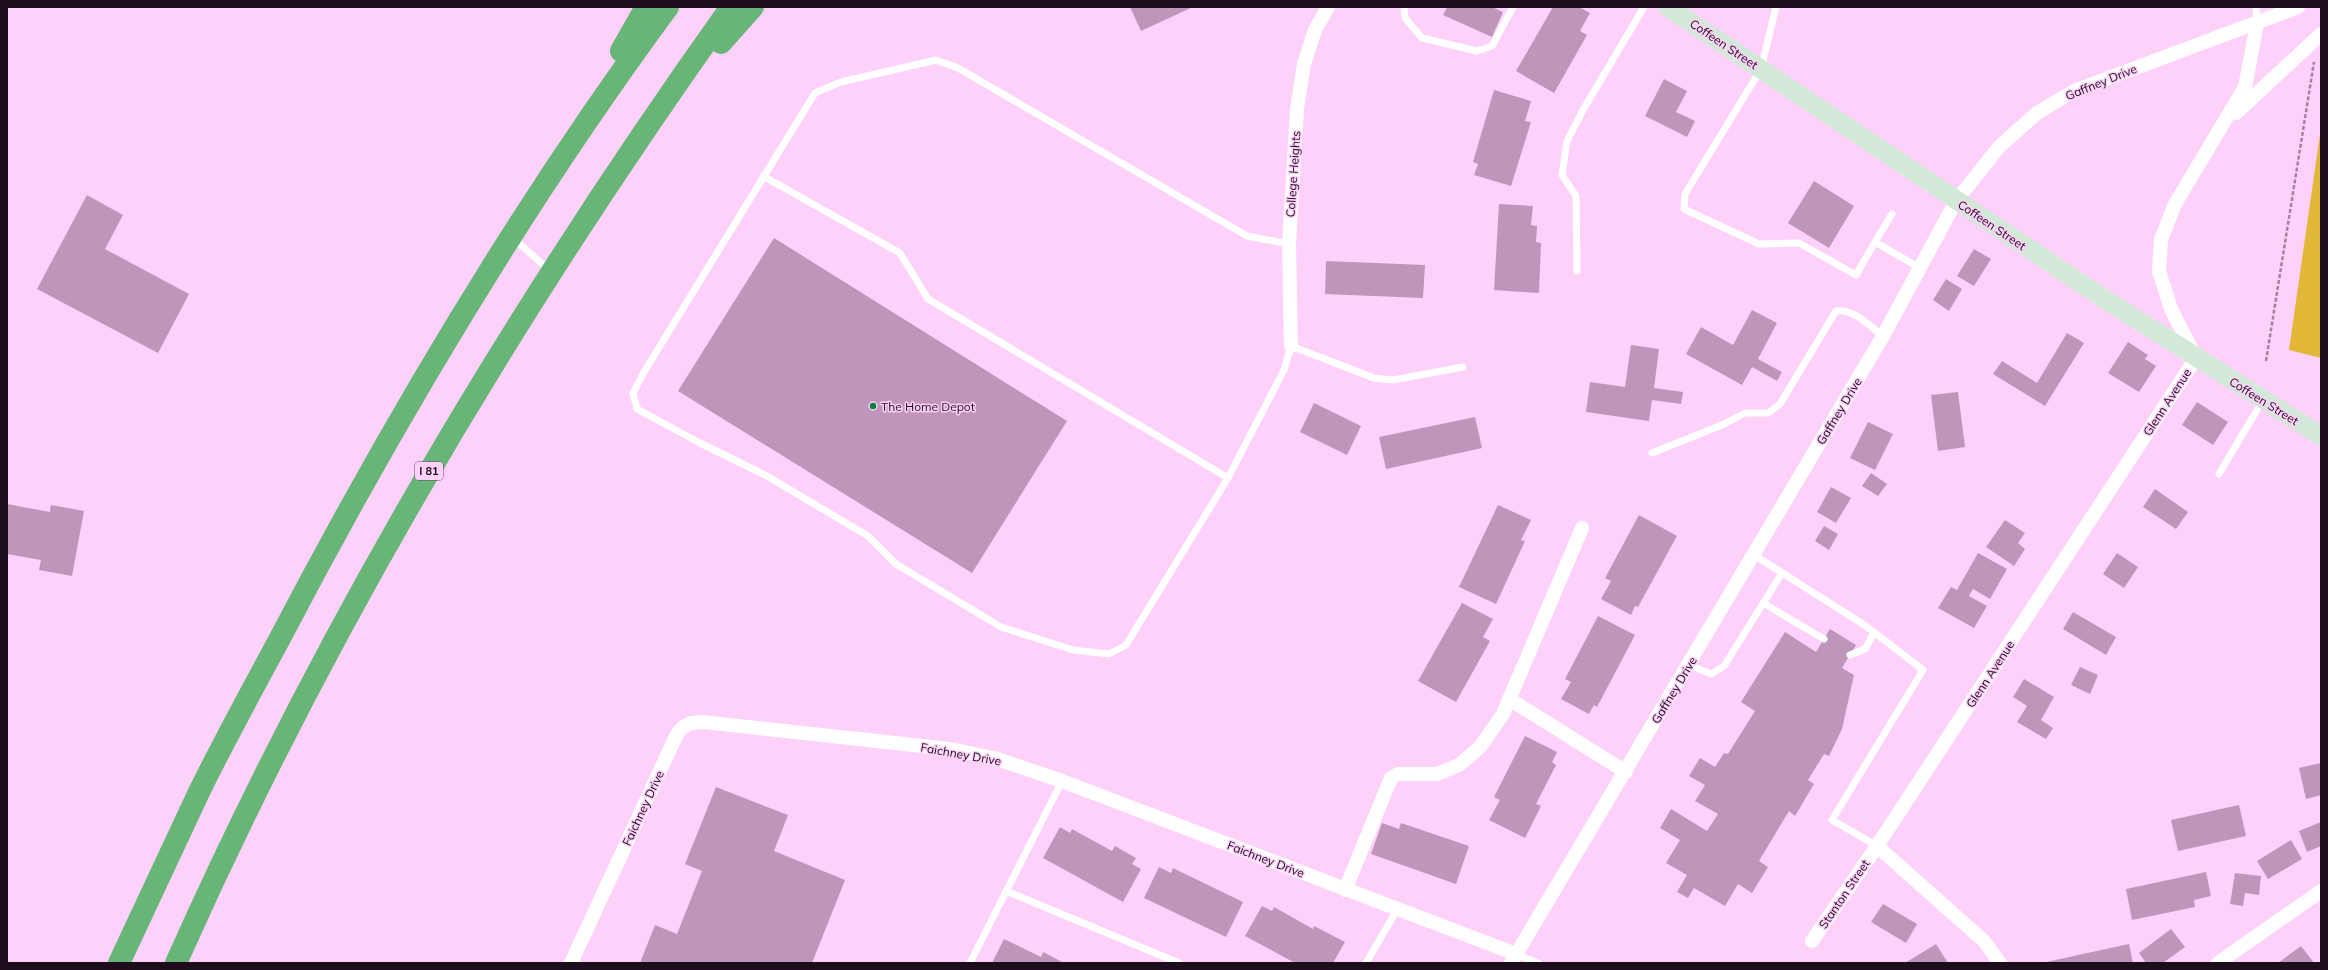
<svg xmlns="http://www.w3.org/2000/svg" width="2328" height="970" font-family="Mulish,sans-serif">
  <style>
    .green { fill: #e2b737 }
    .building { fill: #c095bc }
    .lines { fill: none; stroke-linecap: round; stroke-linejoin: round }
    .path { stroke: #a382a1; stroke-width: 2.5; stroke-dasharray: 4 2; stroke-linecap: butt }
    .service { stroke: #fff; stroke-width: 7 }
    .minor { stroke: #fff; stroke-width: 14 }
    .secondary { stroke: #d1e9d6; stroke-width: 19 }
    .motorway { stroke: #67b577; stroke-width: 22 }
    .poi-dot { fill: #0d8038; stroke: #fed1fa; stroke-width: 1.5 }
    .labels { text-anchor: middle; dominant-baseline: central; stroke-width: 3; stroke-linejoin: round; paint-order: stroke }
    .shield { fill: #fed1fa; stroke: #60485f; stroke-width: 1 }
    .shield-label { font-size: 11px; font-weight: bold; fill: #1d0d1c }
    .street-label { font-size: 12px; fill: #1d0d1c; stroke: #fed1fa }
    .poi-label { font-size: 12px; fill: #1d0d1c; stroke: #fed1fa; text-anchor: start }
  </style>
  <rect width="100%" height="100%" fill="#fed1fa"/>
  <polygon class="green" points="2321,127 2321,358 2289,350"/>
  <g class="building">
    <polygon points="1130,7 1193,7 1141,31"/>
    <polygon points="1447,7 1492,7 1503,12 1492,37 1443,15"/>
    <polygon points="1553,7 1579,7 1590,13 1580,31 1587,35 1554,93 1516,71"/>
    <polygon points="1664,79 1687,91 1676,112 1695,121 1687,137 1645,116"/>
    <polygon points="1494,90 1531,101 1525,121 1531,122 1511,186 1474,175 1478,164 1473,162"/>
    <polygon points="1814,181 1854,206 1829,248 1788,223"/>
    <polygon points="87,195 123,215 105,249 189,294 158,353 37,289"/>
    <polygon points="1499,204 1533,206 1531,225 1537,226 1536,242 1541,243 1539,293 1494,290"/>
    <polygon points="774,238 1067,421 972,573 678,391"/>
    <polygon points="1974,249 1991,259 1974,286 1957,276"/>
    <polygon points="1326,261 1425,265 1423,298 1325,294"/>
    <polygon points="1946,279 1962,289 1949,311 1933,300"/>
    <polygon points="1752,310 1777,323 1758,359 1782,372 1777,381 1752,367 1742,385 1686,354 1701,327 1733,345"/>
    <polygon points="2067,333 2084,343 2045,406 1993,374 2002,361 2037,383"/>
    <polygon points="2128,342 2148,355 2145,359 2156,366 2139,392 2108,373"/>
    <polygon points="1631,345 1659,349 1654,388 1683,392 1681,404 1652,400 1649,421 1586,412 1590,382 1625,387"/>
    <polygon points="1958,392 1965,447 1938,451 1931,395"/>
    <polygon points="2197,402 2228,422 2213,445 2182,425"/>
    <polygon points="1314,403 1361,426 1347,455 1300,432"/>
    <polygon points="1475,417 1482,448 1386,469 1379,437"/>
    <polygon points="1868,422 1893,434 1875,470 1850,458"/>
    <polygon points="1871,473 1887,484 1878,496 1862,486"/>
    <polygon points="1831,487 1851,498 1836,523 1817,512"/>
    <polygon points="2155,489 2188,512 2176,529 2143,507"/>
    <polygon points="7,504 50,512 51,505 84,511 72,576 39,570 41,560 7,554"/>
    <polygon points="1498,505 1531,520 1521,540 1525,541 1496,604 1459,587"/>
    <polygon points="1639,515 1677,536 1638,607 1635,606 1631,615 1601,599 1611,581 1605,578"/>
    <polygon points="2005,520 2025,533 2018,543 2025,549 2014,566 1986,547"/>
    <polygon points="1824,526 1838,534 1829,550 1815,541"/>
    <polygon points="1978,553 2007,569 1990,599 1973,589 1969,596 1987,606 1974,628 1938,608 1951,587 1957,590"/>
    <polygon points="2117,553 2138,567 2124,588 2103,574"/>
    <polygon points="1462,603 1493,619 1483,637 1490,641 1456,702 1418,681"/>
    <polygon points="2073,612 2116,637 2106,655 2063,629"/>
    <polygon points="1598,616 1635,635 1597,707 1594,705 1589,714 1561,699 1571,682 1565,679"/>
    <polygon points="1830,629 1856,645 1842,668 1854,675 1842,729 1829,756 1824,754 1808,780 1814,784 1795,816 1789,811 1759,861 1768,867 1752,893 1738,884 1725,906 1694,888 1688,898 1677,892 1687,875 1666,863 1680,840 1660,828 1671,809 1707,831 1718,814 1695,801 1705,785 1689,776 1700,758 1715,767 1724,753 1728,754 1755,711 1741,702 1785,632 1816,652"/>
    <polygon points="2080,667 2098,675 2090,694 2071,685"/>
    <polygon points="2024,679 2054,697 2041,720 2053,728 2046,739 2017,722 2027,706 2013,697"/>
    <polygon points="1525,736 1557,752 1552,762 1556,765 1536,804 1541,806 1525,838 1489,820 1500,800 1494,797"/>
    <polygon points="2321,763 2321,795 2306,799 2299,768"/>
    <polygon points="716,787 788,815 774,851 845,880 812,963 640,963 655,925 677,934 702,871 685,864"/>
    <polygon points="2239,805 2246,836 2178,851 2171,820"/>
    <polygon points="2321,822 2321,846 2307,852 2299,831"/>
    <polygon points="1382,823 1399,829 1401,823 1469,846 1456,884 1371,854"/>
    <polygon points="1060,827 1070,833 1072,829 1112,851 1115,846 1136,858 1132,864 1141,869 1123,902 1043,858"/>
    <polygon points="2291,840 2302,859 2268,879 2257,861"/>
    <polygon points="1159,867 1171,873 1173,868 1243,902 1226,937 1144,898"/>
    <polygon points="2206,872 2211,896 2194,900 2195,907 2132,920 2126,889"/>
    <polygon points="2235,873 2261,876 2259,895 2245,893 2243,906 2230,904"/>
    <polygon points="1883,904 1917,924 1906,943 1871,922"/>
    <polygon points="1262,906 1272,911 1274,907 1313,929 1314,926 1345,942 1333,963 1295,963 1245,936"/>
    <polygon points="2171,929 2185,947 2163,963 2146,963 2139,953"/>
    <polygon points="1004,939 1041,957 1043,952 1064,963 992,963"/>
    <polygon points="1936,944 1948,963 1905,963"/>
    <polygon points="2129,944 2133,963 2046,963 2046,962"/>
    <polygon points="2301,946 2314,963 2278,963"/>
  </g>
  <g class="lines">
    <polyline class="path" points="2266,361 2314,62"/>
    <g class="service">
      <polyline points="1404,7 1405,18 1422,38 1477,51 1492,46 1513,7"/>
      <polyline points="1776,7 1761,69 1685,194 1684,209 1759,244 1799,243 1856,275 1875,242 1920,268"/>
      <polyline points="2256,7 2257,24"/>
      <polyline points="763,176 900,253 928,299 1228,478"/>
      <polyline points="512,237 549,270"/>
      <polyline points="1875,242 1892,214"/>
      <polyline points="1289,244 1247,236 958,68 936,60 841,82 815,93 644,372 633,393 637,409 700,443 767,476 868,536 896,564 1001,627 1073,650 1109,654 1126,645 1228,478 1284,370 1291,346 1374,378 1393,380 1463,367"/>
      <polyline points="1577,271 1576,196 1562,175 1567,141 1583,110 1644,7"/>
      <path d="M1652,453L1722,425L1745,413H1768L1780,404L1836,311C1853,308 1870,326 1883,336"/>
      <polyline points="2219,474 2263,400"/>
      <polyline points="1754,555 1866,626 1923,670 1832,820 1877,846"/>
      <polyline points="1763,603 1824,639"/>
      <polyline points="1850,655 1865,649 1874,633"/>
      <polyline points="1689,665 1711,674 1724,666 1782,573"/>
      <polyline points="1006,891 1179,963"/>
      <polyline points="1516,954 1538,963"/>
      <polyline points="970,963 1062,781"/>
      <polyline points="1366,963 1397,910"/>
    </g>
    <g class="minor">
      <polyline points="2236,113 2321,34"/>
      <polyline points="1291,346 1289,244 1297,109 1304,64 1315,30 1328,7"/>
      <polyline points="1509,699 1626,772"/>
      <polyline points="1877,846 1984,941 2000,963"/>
      <polyline points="1345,890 1391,778 1398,774 1437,774 1459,765 1480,747 1503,714 1582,528"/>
      <polyline points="1812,941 1877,846 2196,358 2171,309 2159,271 2161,240 2175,204 2245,87 2257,24"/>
      <path d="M571,963L677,734C684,724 691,722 703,722L950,749L994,758L1062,781L1516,954"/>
      <polyline points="1511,963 1883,336 1956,201 1999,147 2037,113 2074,91 2298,7"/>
      <polyline points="2218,963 2321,891"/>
    </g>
    <polyline class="secondary" points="1668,7 2103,298 2321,436"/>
    <g class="motorway">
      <polyline points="721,43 753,7"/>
      <polyline points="621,51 646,7"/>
      <path d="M119,963C146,906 172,849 199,792C224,741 252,690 279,640C393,422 522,205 668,7"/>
      <path d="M176,963C326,626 517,307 731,7"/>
    </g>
  </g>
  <circle class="poi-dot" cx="873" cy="406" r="4"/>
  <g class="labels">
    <rect class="shield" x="415" y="462" width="28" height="18" rx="3"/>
    <g class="shield-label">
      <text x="429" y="471">I 81</text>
    </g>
    <g class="street-label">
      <text transform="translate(1724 44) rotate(34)">Coffeen Street</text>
      <text transform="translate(2101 82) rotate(-22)">Gaffney Drive</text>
      <text transform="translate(1293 174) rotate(-86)">College Heights</text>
      <text transform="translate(1992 225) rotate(34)">Coffeen Street</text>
      <text transform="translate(2264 401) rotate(32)">Coffeen Street</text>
      <text transform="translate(2167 402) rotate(-57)">Glenn Avenue</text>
      <text transform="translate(1839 411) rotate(-59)">Gaffney Drive</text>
      <text transform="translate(1990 674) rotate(-57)">Glenn Avenue</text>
      <text transform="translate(1674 690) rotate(-59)">Gaffney Drive</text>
      <text transform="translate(961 754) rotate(10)">Faichney Drive</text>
      <text transform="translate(643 808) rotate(-65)">Faichney Drive</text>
      <text transform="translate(1266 859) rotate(21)">Faichney Drive</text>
      <text transform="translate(1844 894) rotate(-56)">Stanton Street</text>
    </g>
    <g class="poi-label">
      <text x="881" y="406">The Home Depot</text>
    </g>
  </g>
  <rect width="2328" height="970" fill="none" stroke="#1d0d1c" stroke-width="16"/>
</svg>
